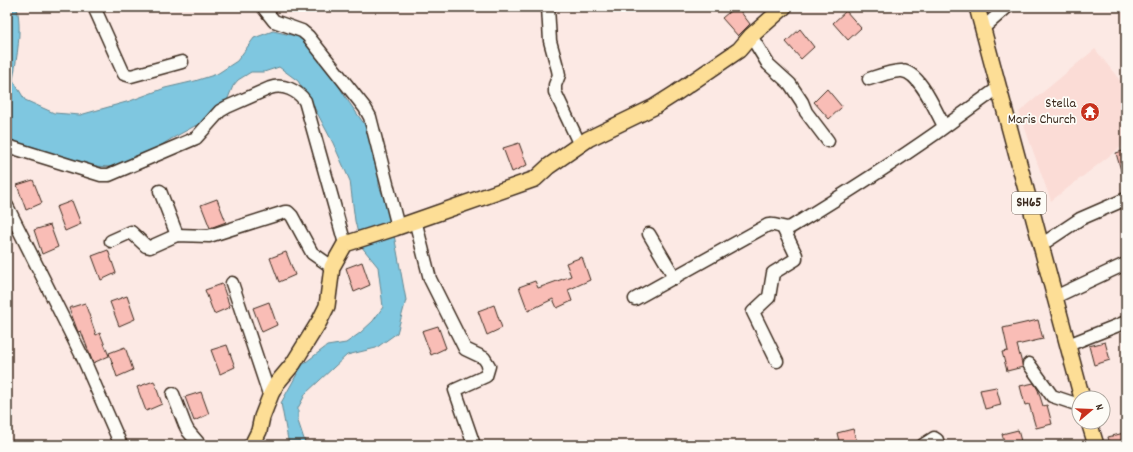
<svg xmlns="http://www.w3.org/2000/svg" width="1133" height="452" font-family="Dekko,sans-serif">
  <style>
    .built { fill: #fbdcd6 }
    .water { fill: #7fc7e0; stroke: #648892 }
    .building { fill: #f9bdb6; stroke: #3b2a1e }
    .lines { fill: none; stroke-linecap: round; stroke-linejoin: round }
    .minor-casing { stroke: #3b2a1e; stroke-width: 15 }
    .major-casing { stroke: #3b2a1e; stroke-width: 18 }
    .minor { stroke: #fdfcf7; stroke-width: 12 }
    .major { stroke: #fdde96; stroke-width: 15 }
    .labels { text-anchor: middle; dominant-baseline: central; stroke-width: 3.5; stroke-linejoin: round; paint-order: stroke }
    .shield { fill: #fdfcf7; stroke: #75695f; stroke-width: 1 }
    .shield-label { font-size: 13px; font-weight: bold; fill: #3b2a1e }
    .poi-label { font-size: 14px; fill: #3b2a1e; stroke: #fdfcf7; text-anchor: end }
  </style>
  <rect width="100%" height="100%" fill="#fce9e4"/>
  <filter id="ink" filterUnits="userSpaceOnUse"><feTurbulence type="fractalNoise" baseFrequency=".025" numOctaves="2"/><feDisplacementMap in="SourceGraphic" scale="8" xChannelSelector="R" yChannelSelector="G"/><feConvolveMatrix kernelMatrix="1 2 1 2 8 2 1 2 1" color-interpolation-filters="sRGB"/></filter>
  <g filter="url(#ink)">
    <polygon class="built" points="1095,49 1126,88 1126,143 1051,201 1019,112"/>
    <path class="water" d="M7,7H17C22,31 17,56 13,80L25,100L54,113L80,115L130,101L165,88L195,81L217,74L237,61L254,38L273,31L304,38L327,66L346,98L367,128L378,152L379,186L390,213L406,300L397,333L376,348L347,355L306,393L298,408V421L306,445H289L281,403L302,365L327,346L346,343L360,333L373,321L383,307L378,267L361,246L355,221L350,181L333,143L315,109L298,81L279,67L264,72H251L238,80L233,86L226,103L213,116L171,139L146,155L111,167L93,166L76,160H57L18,148L7,140Z"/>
    <g class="building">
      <polygon points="735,7 737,7 750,24 738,36 722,18"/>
      <polygon points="846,11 861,28 848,40 833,23"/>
      <polygon points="800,29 814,47 801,59 786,42"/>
      <polygon points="827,89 842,107 829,119 814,102"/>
      <polygon points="519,143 527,165 512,172 503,148"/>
      <polygon points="1126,150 1126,180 1124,181 1116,153"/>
      <polygon points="33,180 42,203 26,210 17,185"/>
      <polygon points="217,199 226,222 210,228 201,205"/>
      <polygon points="72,201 81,224 65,231 56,207"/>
      <polygon points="50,225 58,247 42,254 34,230"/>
      <polygon points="108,250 116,273 101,280 92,256"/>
      <polygon points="286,252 295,275 279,282 270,258"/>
      <polygon points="582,257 590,280 568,290 572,301 557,308 553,299 528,311 519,287 535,281 538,288 571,276 566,263"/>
      <polygon points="362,262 370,285 354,292 346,268"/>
      <polygon points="222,284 230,307 214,314 205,290"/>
      <polygon points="127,296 135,319 119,326 110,302"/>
      <polygon points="269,302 277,325 262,332 253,308"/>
      <polygon points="85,303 96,335 100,333 109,356 93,363 81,331 78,332 69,308"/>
      <polygon points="494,305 502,328 487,335 478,311"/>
      <polygon points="1038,320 1043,339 1017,345 1023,367 1007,371 1002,352 1008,351 1003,328"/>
      <polygon points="438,326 446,348 431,355 422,331"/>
      <polygon points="1105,342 1110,360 1094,365 1089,346"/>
      <polygon points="227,345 235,367 220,374 211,350"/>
      <polygon points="125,347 133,370 117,377 109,353"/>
      <polygon points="154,381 162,404 146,411 137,387"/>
      <polygon points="1034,383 1038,390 1043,406 1047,405 1052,424 1036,428 1029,404 1025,405 1020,386"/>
      <polygon points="996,387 1001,405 985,409 980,390"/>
      <polygon points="201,392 209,414 194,421 185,397"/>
      <polygon points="853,429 858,445 840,445 837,433"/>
      <polygon points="1018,430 1022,445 1005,445 1002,434"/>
      <polygon points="1124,433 1126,445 1110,445 1108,437"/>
    </g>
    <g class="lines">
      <defs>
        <g id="minor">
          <polyline points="94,7 124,74 131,76 182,62"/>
          <polyline points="263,7 274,21 302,31 308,36 365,108 370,117 398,227"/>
          <polyline points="548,7 550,41 558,70 559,75 555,85 555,92 580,145"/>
          <polyline points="982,29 1007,7"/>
          <polyline points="751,36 768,64 790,84 802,102 806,112 828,141"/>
          <path d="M869,79C878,76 894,70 902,71C920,72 936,112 944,126"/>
          <path d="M7,146L101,175H109L196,138L220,111L227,107L270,88C283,83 298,91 305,101L345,244"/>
          <polyline points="160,191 177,235"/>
          <polyline points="7,206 83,358 121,445"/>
          <polyline points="415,220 430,279 465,349 484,358 489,366 486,376 455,390 474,445"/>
          <polyline points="649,234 675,278"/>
          <polyline points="111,241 131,232 146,246 150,247 177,235 209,236 285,212 288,212 292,216 312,253 332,267"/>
          <polyline points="1041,245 1080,219 1126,199"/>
          <polyline points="232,283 270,397"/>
          <polyline points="1055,297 1123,265"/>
          <path d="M635,299L768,225C777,223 782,230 791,227C840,197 889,166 936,133C957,118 977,103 998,88"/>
          <polyline points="1068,345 1126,322"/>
          <polyline points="777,361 753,312 769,297 773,273 796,259 796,255 783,228"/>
          <polyline points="1029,364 1052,396 1079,405"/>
          <polyline points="173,394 185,425 188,431 200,445"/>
          <polyline points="923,445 934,438 937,440 938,445"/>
        </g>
        <g id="major">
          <polyline points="977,7 1082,398"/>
          <polyline points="1089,422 1096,445"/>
          <polyline points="252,445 259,431 262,417 271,394 277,383 293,364 319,322 327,306 332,267 345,244 395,228 535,179 549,166 588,139 654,107 676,93 739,50 751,36 784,7"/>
        </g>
      </defs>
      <use href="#minor" class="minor-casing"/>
      <use href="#major" class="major-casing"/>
      <use href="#minor" class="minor"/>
      <use href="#major" class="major"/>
    </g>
  </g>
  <defs>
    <symbol id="temple-disc" viewBox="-11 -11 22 22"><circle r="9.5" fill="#c8321e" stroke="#fdfcf7"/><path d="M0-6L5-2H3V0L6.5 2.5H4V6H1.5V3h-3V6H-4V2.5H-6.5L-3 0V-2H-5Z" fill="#fff"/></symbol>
  </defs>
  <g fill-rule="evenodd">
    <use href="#temple-disc" x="1079" y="101" width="22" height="22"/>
  </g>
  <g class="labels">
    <rect class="shield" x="1012" y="192" width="34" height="22" rx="3"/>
    <g class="shield-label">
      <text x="1029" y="203">SH65</text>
    </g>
    <g class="poi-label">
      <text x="1076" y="104">Stella<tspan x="1076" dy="16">Maris Church</tspan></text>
    </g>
  </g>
  <rect width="1133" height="452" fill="none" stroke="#fdfcf7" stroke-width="24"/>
  <rect x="12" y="12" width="1109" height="428" fill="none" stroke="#3b2a1e" stroke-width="1.5" filter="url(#ink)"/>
  <g transform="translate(1091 410) rotate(71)"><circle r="19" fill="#fdfcf7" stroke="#afa8a0"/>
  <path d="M0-3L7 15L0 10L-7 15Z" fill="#c8321e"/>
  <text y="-6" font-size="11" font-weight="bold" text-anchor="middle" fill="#3b2a1e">N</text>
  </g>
</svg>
